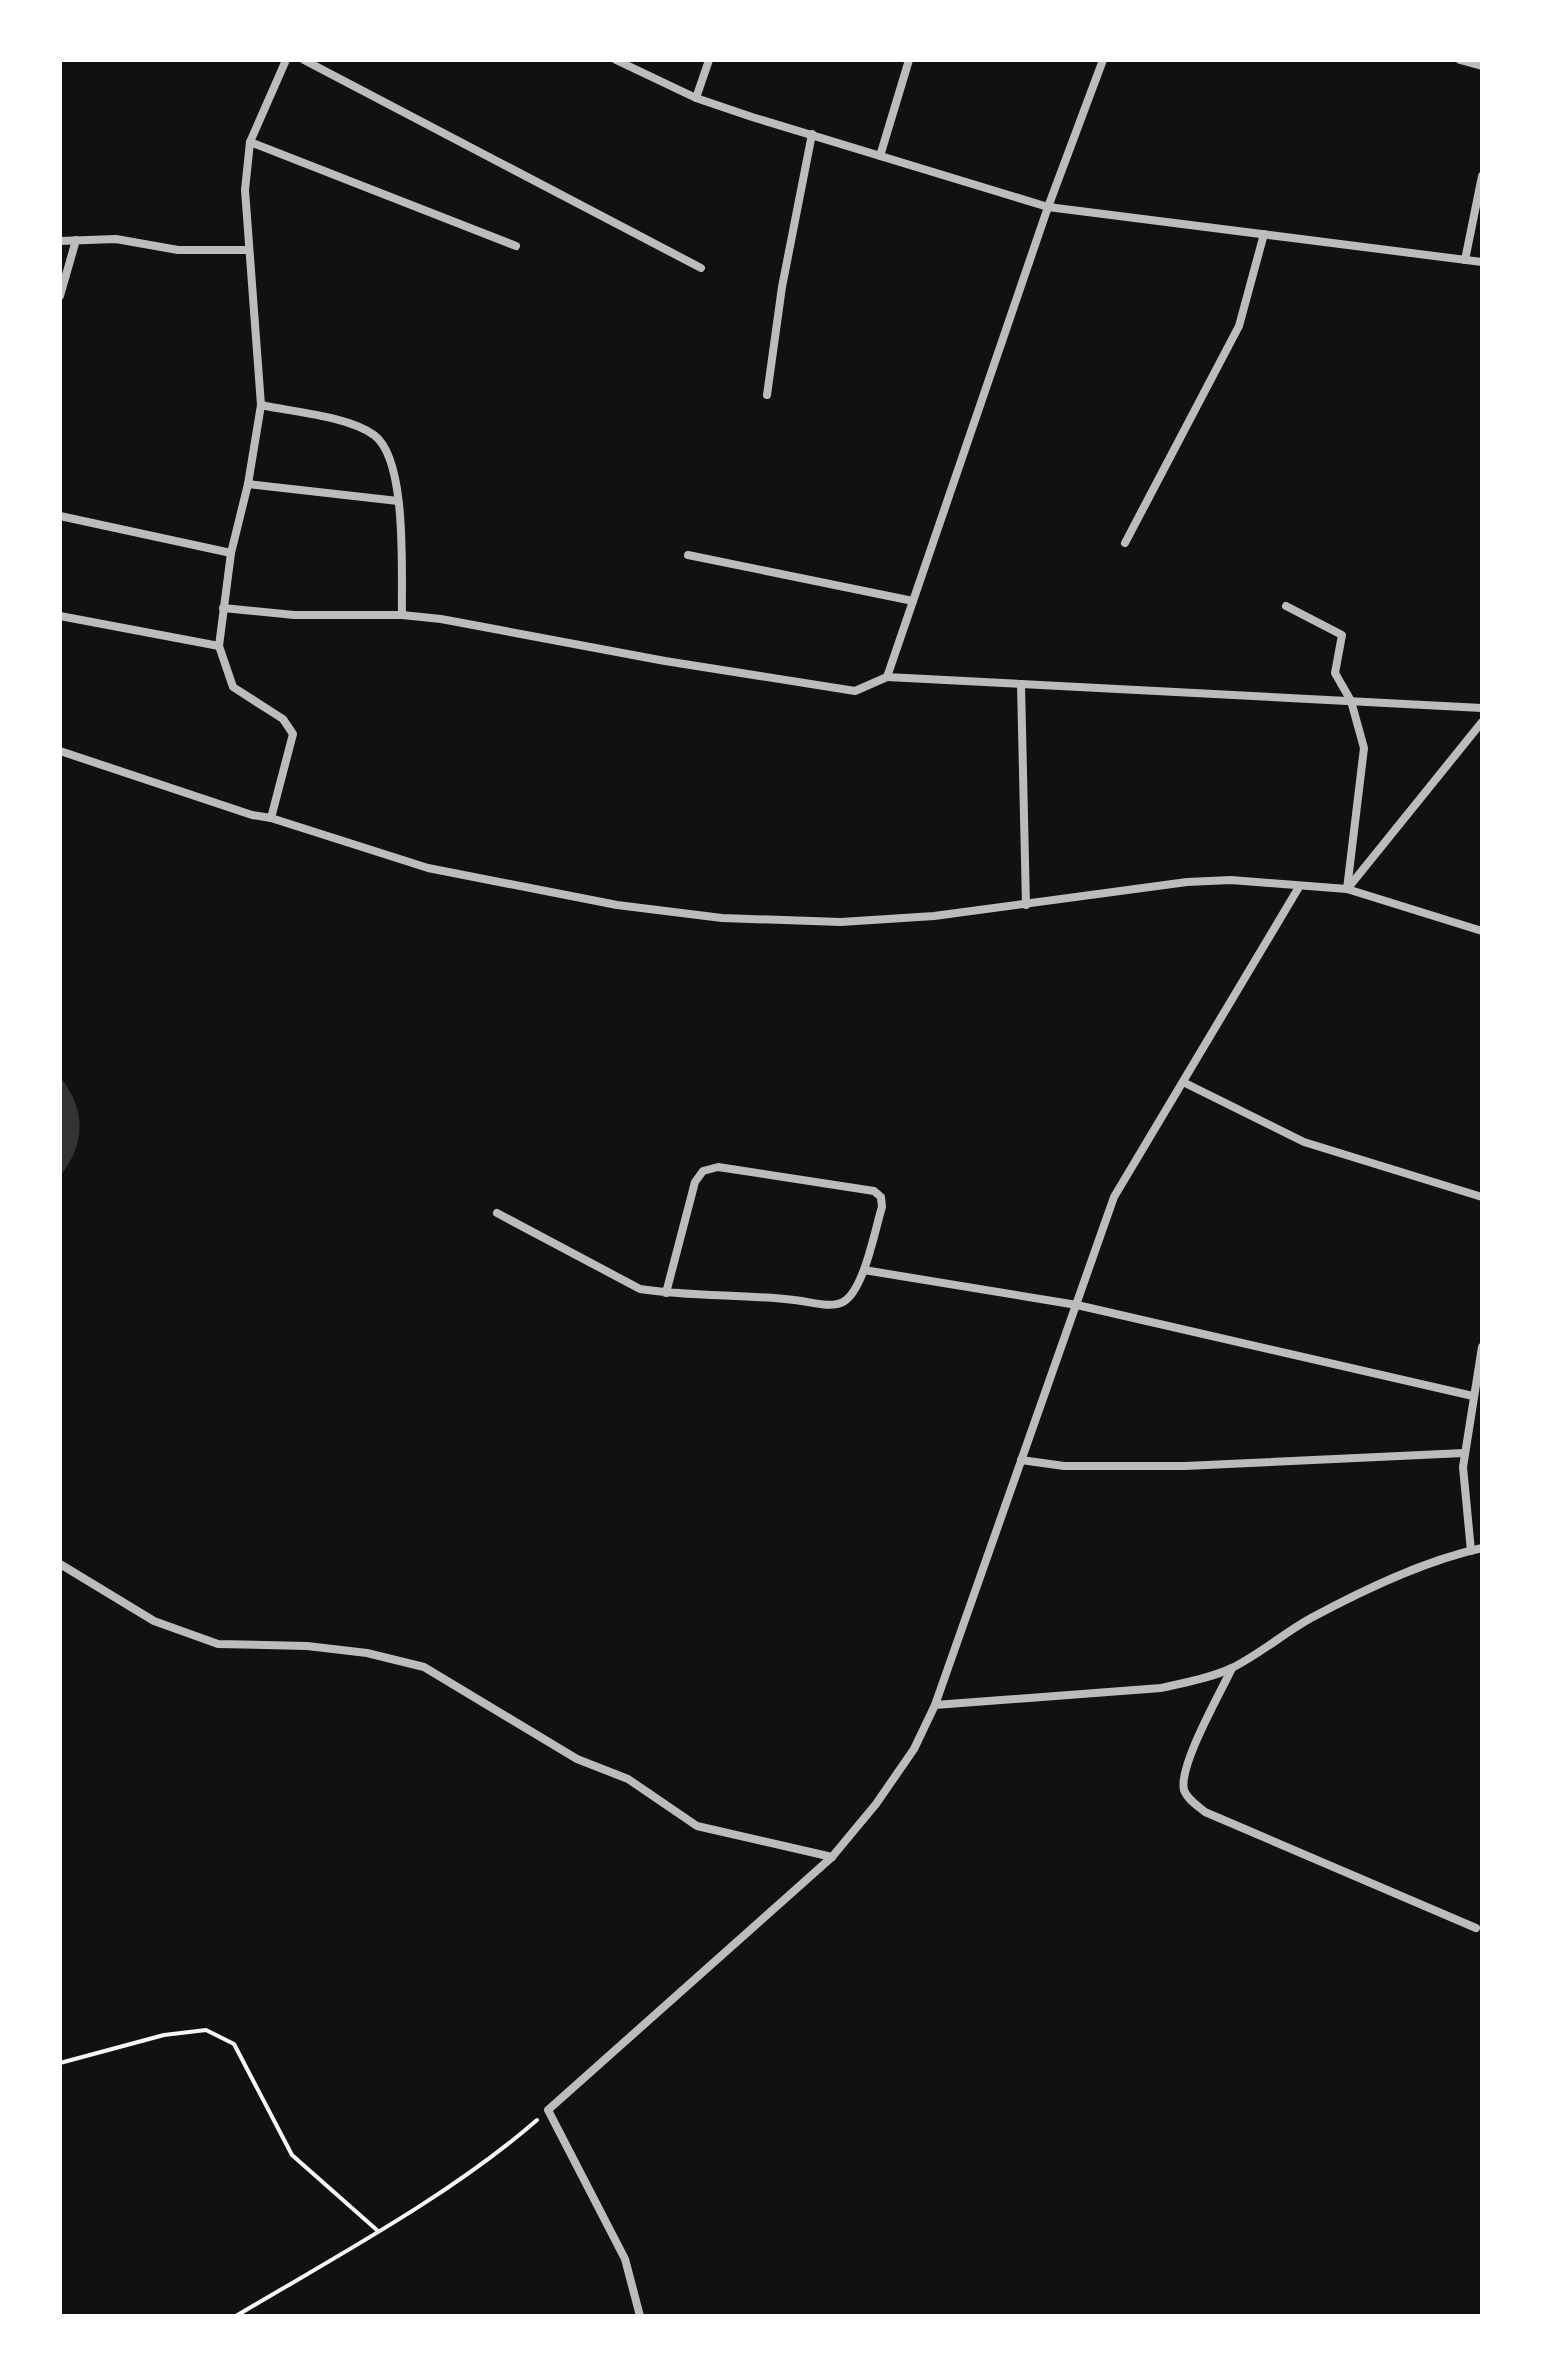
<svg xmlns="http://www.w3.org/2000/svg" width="1542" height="2376" font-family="Jost,sans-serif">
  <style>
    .water { fill: #333 }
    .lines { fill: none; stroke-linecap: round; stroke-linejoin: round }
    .path { stroke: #f5f5f5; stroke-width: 4 }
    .minor { stroke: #bcbcbc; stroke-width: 8 }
  </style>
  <rect width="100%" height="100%" fill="#111"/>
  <path class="water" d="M60,1077C86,1109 86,1144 60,1176Z"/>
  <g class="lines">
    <g class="path">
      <polyline points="60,2063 164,2035 206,2030 234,2044 292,2155 378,2231"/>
      <path d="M236,2316C335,2257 451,2195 537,2120"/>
    </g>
    <g class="minor">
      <polyline points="304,60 701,268"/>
      <polyline points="616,60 696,98 752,117 1048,207 1482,262"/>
      <polyline points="1103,60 1048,207 887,677 1482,708"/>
      <polyline points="1460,60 1482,66"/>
      <polyline points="696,98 709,60"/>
      <polyline points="250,142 516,246"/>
      <polyline points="880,156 909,60"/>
      <polyline points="60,241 116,239 178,250 249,250"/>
      <polyline points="1465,260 1482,176"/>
      <polyline points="60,296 76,240"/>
      <polyline points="767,395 782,287 812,134"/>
      <path d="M261,405C293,412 348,416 374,435C408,460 401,575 402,615"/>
      <polyline points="248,484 398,501"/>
      <polyline points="60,516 231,553"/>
      <polyline points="1125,543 1239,326 1264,234"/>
      <polyline points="688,555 913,601"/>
      <polyline points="1286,606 1342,635 1335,673 1351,701 1364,748 1347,889"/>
      <polyline points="223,608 294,615 402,615 441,619 665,661 855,691 887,677"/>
      <polyline points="60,616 219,646"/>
      <polyline points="1021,684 1026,905"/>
      <polyline points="60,751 252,815 271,818 428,868 617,905 722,918 841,922 934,916 1187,882 1231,880 1347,889 1482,931"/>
      <polyline points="271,818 293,734 283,719 233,687 219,646 231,553 248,484 261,405 245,190 250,142 286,60"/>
      <polyline points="1348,888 1482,722"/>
      <polyline points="1183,1082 1304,1142 1482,1197"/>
      <path d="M497,1213L640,1289C691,1297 743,1294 794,1300C808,1301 830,1309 843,1302C864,1291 875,1229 882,1207L881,1197L874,1191L718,1167L703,1171L695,1182L666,1293"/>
      <polyline points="864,1270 1077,1305 1473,1396"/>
      <polyline points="1021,1460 1064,1466 1185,1466 1464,1453"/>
      <polyline points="1471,1551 1463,1467 1482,1347"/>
      <polyline points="60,1564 154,1621 218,1644 307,1646 367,1653 424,1667 577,1759 628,1779 697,1826 832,1857"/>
      <path d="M1232,1668C1221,1692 1178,1766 1184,1790C1187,1799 1198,1806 1205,1812L1476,1928"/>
      <polyline points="935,1705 1114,1197 1299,887"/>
      <path d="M640,2316L625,2259L548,2110L832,1857L876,1804L914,1749L935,1705L1161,1688C1184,1683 1210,1678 1232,1668C1260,1654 1284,1633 1311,1618C1363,1590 1423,1561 1482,1548"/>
    </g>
  </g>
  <rect width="1542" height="2376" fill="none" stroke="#ffffff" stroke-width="124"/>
</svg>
